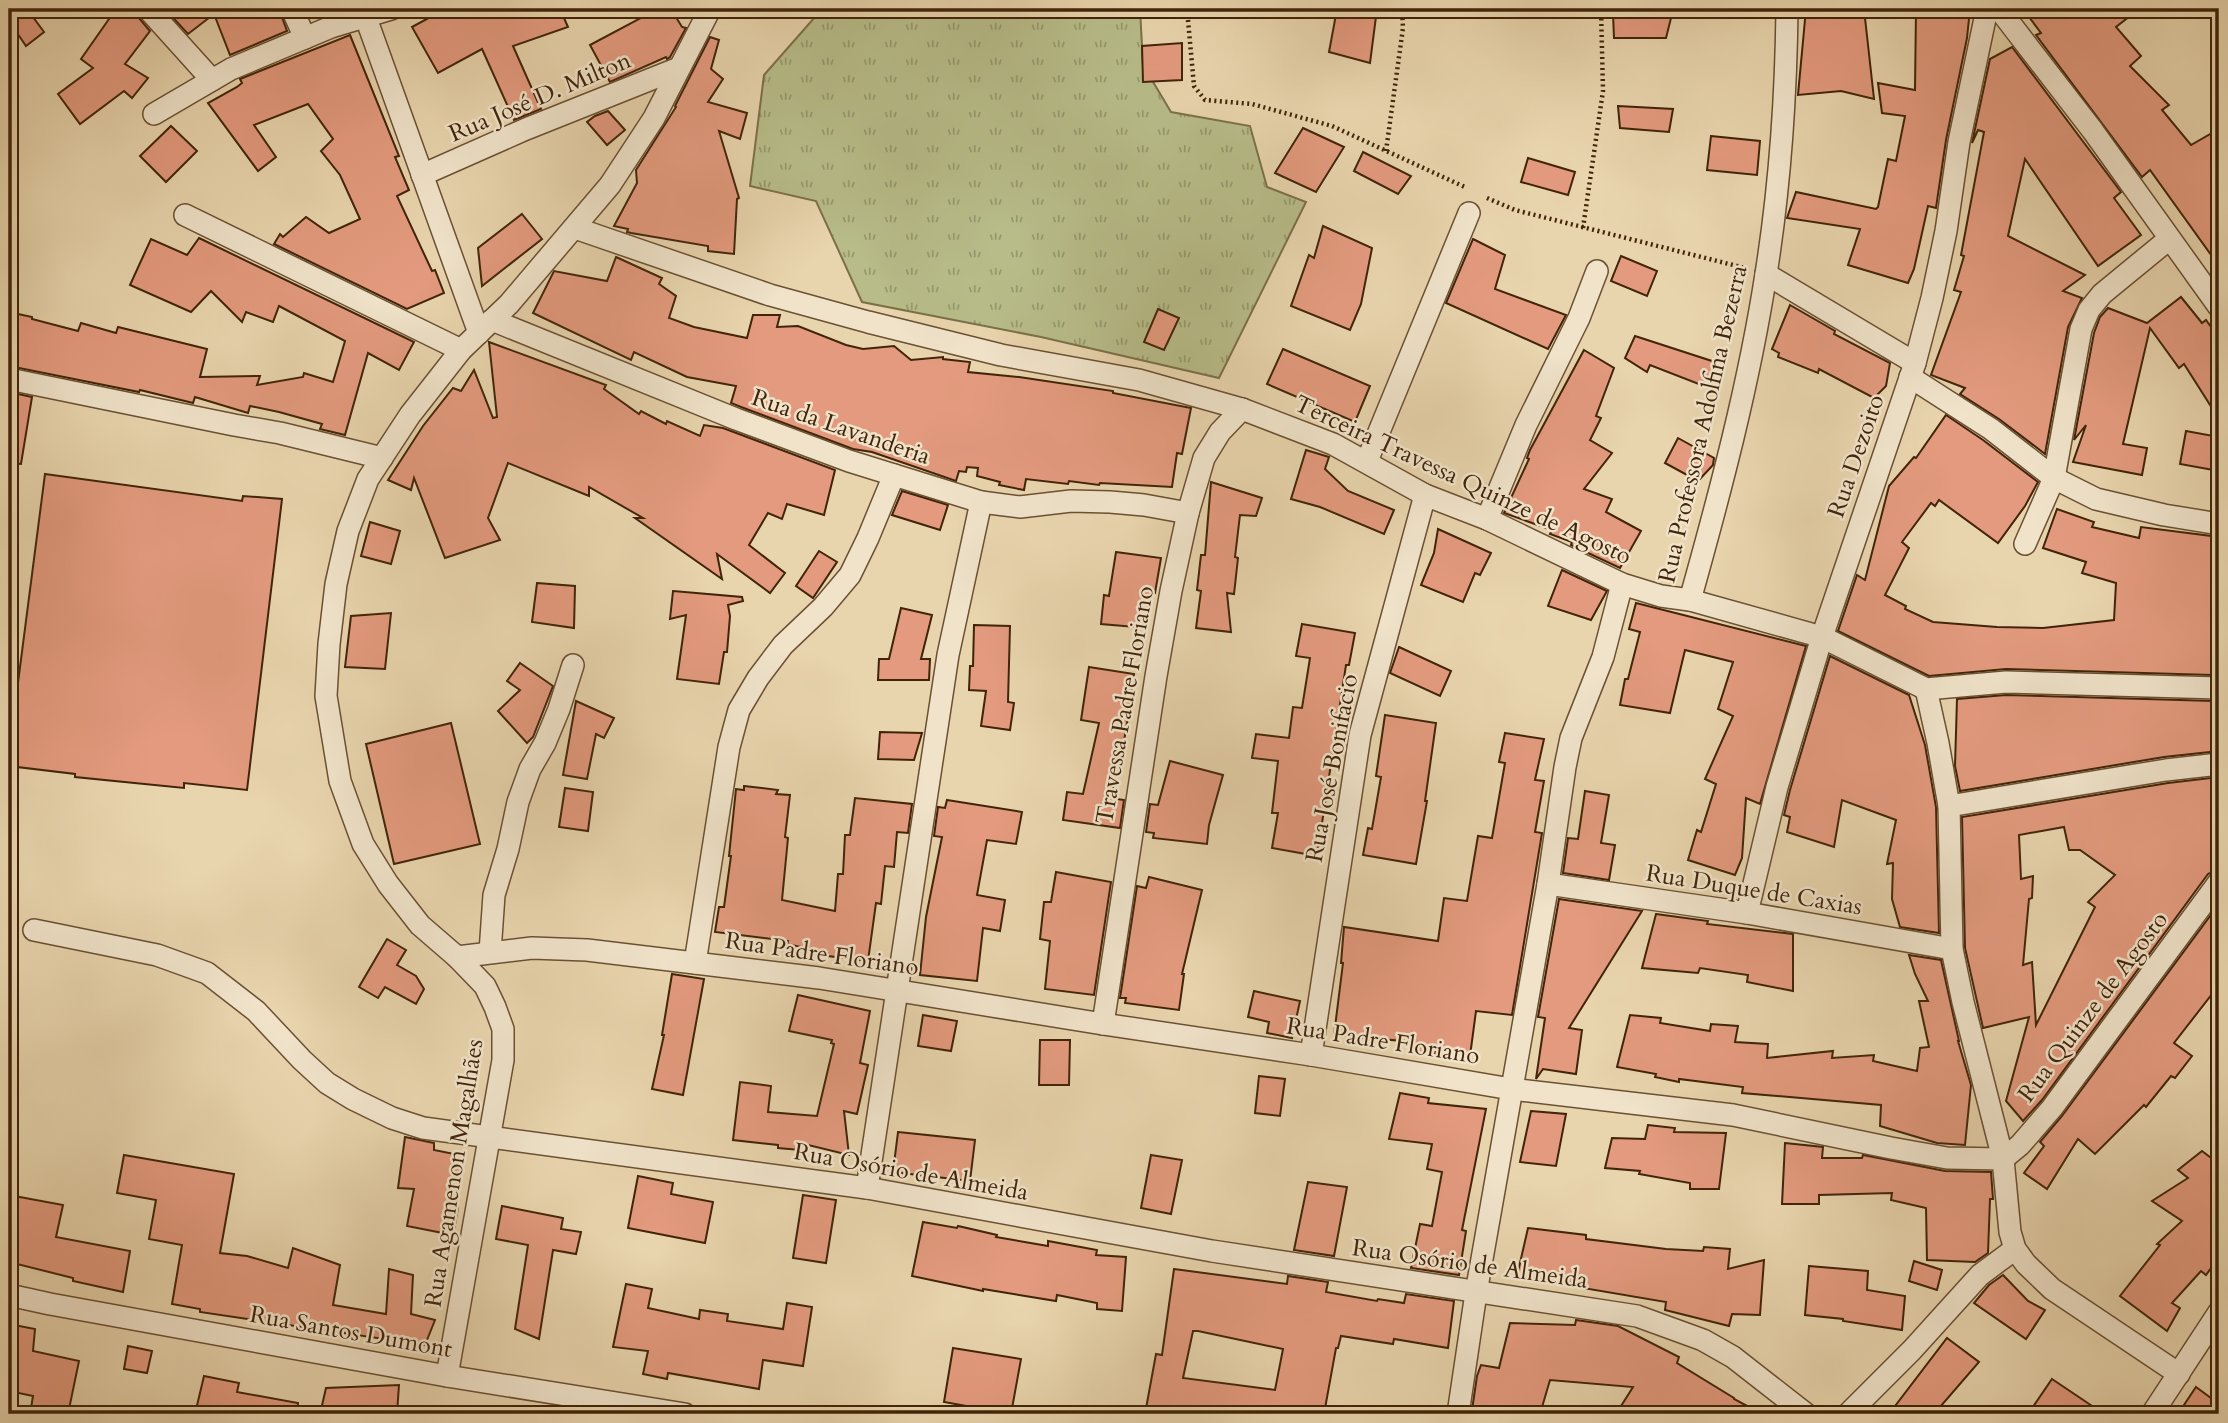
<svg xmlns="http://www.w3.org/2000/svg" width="2228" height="1423" font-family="Cardo,serif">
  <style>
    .grass { fill: url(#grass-tufts); stroke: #7c7049; stroke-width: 2 }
    .building { fill: #e39a7e; stroke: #412409; stroke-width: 2; fill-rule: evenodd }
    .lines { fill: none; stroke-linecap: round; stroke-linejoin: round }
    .minor-casing { stroke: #6b5032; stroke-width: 24 }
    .path { stroke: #412409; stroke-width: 4.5; stroke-dasharray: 2 3.5; stroke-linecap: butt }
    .minor { stroke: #f0e3ca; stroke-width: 21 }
    .labels { text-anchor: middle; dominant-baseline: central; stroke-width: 5; stroke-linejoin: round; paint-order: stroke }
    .street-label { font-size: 24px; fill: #412409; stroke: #f0e3ca }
  </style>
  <defs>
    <pattern id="grass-tufts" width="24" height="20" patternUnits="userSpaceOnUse" patternTransform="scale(1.75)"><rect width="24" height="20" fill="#b7bc89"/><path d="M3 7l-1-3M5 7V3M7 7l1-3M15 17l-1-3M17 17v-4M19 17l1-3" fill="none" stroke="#96996e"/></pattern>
  </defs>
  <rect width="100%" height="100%" fill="#e8d4ad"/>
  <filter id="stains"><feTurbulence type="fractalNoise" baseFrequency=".00286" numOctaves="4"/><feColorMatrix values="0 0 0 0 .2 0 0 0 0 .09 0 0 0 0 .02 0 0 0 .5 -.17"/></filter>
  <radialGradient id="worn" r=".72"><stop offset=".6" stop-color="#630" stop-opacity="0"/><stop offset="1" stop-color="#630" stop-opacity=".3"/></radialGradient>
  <polygon class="grass" points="822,9 1140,9 1143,65 1171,112 1250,126 1267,187 1306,202 1219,378 1041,337 862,302 816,201 750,186 764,75"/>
  <g class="building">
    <polygon points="9,9 27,9 44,32 26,46 9,21"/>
    <polygon points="116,9 135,9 138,17 150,31 125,64 148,78 132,98 124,91 80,124 58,94 93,68 81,59"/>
    <polygon points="165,9 279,9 287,31 230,55 214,14 188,34"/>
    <polygon points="445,9 560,9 568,27 513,46 541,109 514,120 482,49 438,73 412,27"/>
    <polygon points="635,9 671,9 682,27 686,28 670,57 667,59 666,57 610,82 590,45 641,18"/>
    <polygon points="1337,9 1377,9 1370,63 1329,52"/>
    <polygon points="1806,9 1864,9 1874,99 1841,91 1798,95"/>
    <polygon points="1916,9 1970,9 1967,38 1946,140 1936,208 1928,206 1914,269 1908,283 1848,265 1860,229 1787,218 1796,192 1876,209 1878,207 1888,159 1896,161 1905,116 1882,113 1878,83 1915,90"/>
    <polygon points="2023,9 2139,9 2116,27 2141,56 2130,66 2169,105 2162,110 2191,145 2219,129 2219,266 2150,170 2142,177 2036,35 2041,33"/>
    <polygon points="1613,14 1672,14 1666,38 1614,38"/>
    <polygon points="350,35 399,156 395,157 409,190 397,196 432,271 435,270 444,293 407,309 274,244 280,234 283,237 306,217 329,233 360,219 340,175 321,151 333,139 308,104 254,125 276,157 258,171 208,103 237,87 242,83 240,79"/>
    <polygon points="710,37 719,40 711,69 723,79 708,102 747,113 740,139 719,131 739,198 737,199 734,254 708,251 708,246 631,233 627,232 628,229 614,226 637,183 636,170 676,107 675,106"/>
    <polygon points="1182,43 1182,80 1143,82 1142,46"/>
    <polygon points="2012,47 2121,192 2114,198 2141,235 2098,266 2025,159 2008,236 2085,275 2063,291 2082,298 2068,327 2045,454 1999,419 1960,394 1965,388 1931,375 1961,292 1954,290 1964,256 1961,255 1984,132 1978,130 1972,143 1990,59"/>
    <polygon points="1618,106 1673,109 1669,132 1620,128"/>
    <polygon points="608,111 625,130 607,145 587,122 595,116"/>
    <polygon points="171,126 197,151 166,182 140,156"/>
    <polygon points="1303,128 1344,147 1316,192 1275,173"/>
    <polygon points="1711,136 1760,141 1757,175 1707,170"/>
    <polygon points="1363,152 1411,176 1398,194 1354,171"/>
    <polygon points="1528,158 1575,172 1568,195 1521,182"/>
    <polygon points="522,214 542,239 482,286 478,248"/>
    <polygon points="1323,226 1372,248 1361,304 1350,330 1291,306 1309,255 1314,258"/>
    <polygon points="199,238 414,342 399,370 368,353 345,435 320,429 322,424 279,412 250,406 248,413 195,397 193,403 140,390 139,392 9,366 9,312 32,317 32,319 78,331 81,323 116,333 118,327 207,349 200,377 260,376 257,385 303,377 304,373 333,382 345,341 279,306 273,322 246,312 242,322 211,291 191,312 130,285 151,239 187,255"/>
    <polygon points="1473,239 1505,255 1495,289 1566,315 1548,349 1446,303"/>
    <polygon points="1621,256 1657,271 1647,296 1611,281"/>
    <polygon points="616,257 662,278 659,284 676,296 669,318 694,327 747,338 753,315 780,315 777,327 798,326 846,345 863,349 894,346 911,360 943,357 943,359 970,362 968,372 1019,377 1113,391 1113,393 1191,408 1182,454 1177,453 1172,487 1100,483 1099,485 1069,481 1068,484 1026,479 1024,490 999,485 1000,482 977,476 978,468 967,467 966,472 959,471 956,481 872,452 853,449 741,407 731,403 736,386 687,377 634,352 631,360 533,313 554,271 607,281"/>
    <polygon points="2181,297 2202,323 2206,320 2219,338 2219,419 2184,364 2179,368 2150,328 2123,444 2147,448 2142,475 2073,462 2086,425 2074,440 2094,333 2100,317 2108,308 2147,323"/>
    <polygon points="1790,305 1835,331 1834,334 1890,363 1886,386 1874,398 1819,369 1818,373 1778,357 1779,353 1772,349"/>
    <polygon points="1158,309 1179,318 1164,350 1144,342"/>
    <polygon points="1635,336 1718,363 1709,388 1650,365 1647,372 1625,358"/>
    <polygon points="489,342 606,385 604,389 639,414 641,411 666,424 667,421 700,436 704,425 723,428 835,470 824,515 787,504 782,519 768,513 749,545 785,573 770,593 717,554 722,579 635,518 643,518 589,487 589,496 508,463 488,518 500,540 445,558 414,478 411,490 388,480 423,426 453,388 461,391 474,370 493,418 497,417"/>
    <polygon points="1283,349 1370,386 1355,422 1267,384"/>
    <polygon points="1584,350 1614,368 1596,416 1601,418 1590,440 1612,453 1584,489 1612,499 1606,512 1641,531 1620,568 1571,545 1572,542 1550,534 1552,530 1504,513 1529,459 1527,458 1530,450"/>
    <polygon points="9,392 32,397 21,464 9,463"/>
    <polygon points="1946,415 1983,440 2038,482 2025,506 1998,543 1939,500 1935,506 1931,503 1902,542 1909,548 1885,595 1906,606 1905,609 1933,622 1997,627 2043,628 2114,620 2116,583 2082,573 2086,562 2043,548 2057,509 2094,522 2092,527 2139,538 2141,527 2219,537 2219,673 2212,672 2212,675 2006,669 1929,676 1838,631 1857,575 1865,580 1889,486 1914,457 1916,458"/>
    <polygon points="2186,431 2219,437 2219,471 2180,464"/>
    <polygon points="1678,438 1714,458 1713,465 1698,481 1665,463"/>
    <polygon points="1306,450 1329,457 1325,469 1348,491 1394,510 1384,534 1320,507 1291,499"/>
    <polygon points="45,474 242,501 243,496 282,499 247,790 184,783 184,788 75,777 75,774 9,766 9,752"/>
    <polygon points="1211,482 1262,498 1256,516 1240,515 1235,557 1238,558 1234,594 1227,593 1231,632 1196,628 1201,591 1197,590 1201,555 1205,555"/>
    <polygon points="902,491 948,505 940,530 892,515"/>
    <polygon points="370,522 400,531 391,564 361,556"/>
    <polygon points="1438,529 1491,553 1480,575 1475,573 1463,602 1421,585 1434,553"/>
    <polygon points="819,551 837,562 813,598 796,586"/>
    <polygon points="1116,552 1161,558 1155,593 1151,592 1147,628 1101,624 1104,595 1109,596"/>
    <polygon points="1562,570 1607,591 1591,620 1548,606"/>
    <polygon points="537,583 575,586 574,628 532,622"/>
    <polygon points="673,591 742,597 743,601 728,605 730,616 727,652 724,652 719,684 677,679 686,615 670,619"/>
    <polygon points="1636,603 1806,646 1760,804 1746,798 1742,858 1735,875 1688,860 1697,830 1701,832 1716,784 1705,779 1733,716 1718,709 1733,662 1685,650 1670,713 1620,705 1625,679 1628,679 1640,632 1629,629"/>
    <polygon points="901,608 932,615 921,659 930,659 929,680 878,680 879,659 889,659"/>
    <polygon points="391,613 385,669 345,667 351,616"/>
    <polygon points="1302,624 1355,633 1349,665 1346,665 1317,856 1272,848 1278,813 1272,813 1278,761 1252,758 1256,734 1289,738 1293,707 1302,708 1310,658 1296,656"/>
    <polygon points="974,625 1010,626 1008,702 1014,703 1010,730 981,726 986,691 969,690 970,666 973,666"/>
    <polygon points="1399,647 1451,671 1440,696 1390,673"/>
    <polygon points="1830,656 1909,695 1925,745 1936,807 1939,933 1900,927 1892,899 1893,863 1887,864 1896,820 1842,800 1834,847 1787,832 1790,817 1784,815 1790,790"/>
    <polygon points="520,663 553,686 533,737 527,743 498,711 520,690 507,681"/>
    <polygon points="1089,667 1134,674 1126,731 1111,798 1124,800 1120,828 1063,820 1067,792 1083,794 1099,723 1081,720"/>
    <polygon points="2006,695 2214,701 2215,720 2219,720 2219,751 2164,757 1960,791 1955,766 1957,699"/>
    <polygon points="576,701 614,718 604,738 596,734 587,779 563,775"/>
    <polygon points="1385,715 1436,723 1425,801 1427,801 1416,864 1363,855 1368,828 1372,829 1381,777 1376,776"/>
    <polygon points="451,723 480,844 394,864 366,744"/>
    <polygon points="880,732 922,733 914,760 878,759"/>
    <polygon points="1505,733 1544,739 1535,780 1544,781 1535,832 1542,833 1512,1015 1476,1011 1470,1056 1436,1051 1435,1055 1412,1052 1414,1042 1334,1035 1343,963 1341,963 1344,927 1438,941 1444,898 1467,901 1478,836 1492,838 1505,763 1499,762"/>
    <polygon points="1170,761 1223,775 1209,825 1207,844 1153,838 1154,833 1146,832 1150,804 1158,805"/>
    <path d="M2219,777V869L2208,874L2042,1100L2023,1121L2006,1101L2029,1017L1983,1028L1965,948L1962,817L2168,783ZM2064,827L2069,850H2080L2115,875L2088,902L2095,907L2036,1025L2032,962L2023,965L2029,899L2032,898L2033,876L2021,879L2019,835Z"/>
    <polygon points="744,786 778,790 776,794 790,795 785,837 788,838 782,900 835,911 838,874 843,874 845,835 850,835 855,798 912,804 908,833 897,832 894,867 885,866 881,904 876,903 868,961 828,956 828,953 787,944 788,941 715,932 719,907 724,907 731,856 729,856 736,789 744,790"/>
    <polygon points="565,788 593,792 588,831 559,827"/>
    <polygon points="1585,791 1609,795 1601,843 1615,845 1609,880 1563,873 1568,838 1578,839"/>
    <polygon points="947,800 1022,812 1016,844 987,840 977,895 1005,900 1000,931 983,928 977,981 920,975 926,917 942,837 934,836 938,807 945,808"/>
    <polygon points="1056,872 1111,882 1094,995 1045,989 1050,941 1040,939 1044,902 1051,902"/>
    <polygon points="1149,877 1202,890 1182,974 1184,974 1179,1010 1125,1003 1126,998 1120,998 1137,886 1146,888"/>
    <polygon points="1559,899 1642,911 1569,1028 1582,1030 1576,1074 1543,1069 1536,1079 1545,1018 1538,1017"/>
    <polygon points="2219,904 2219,985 2174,1043 2192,1056 2175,1078 2171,1076 2146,1107 2144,1105 2095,1154 2078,1139 2047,1189 2024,1173 2044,1146 2040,1142 2062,1116"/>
    <polygon points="1656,914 1708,921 1707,924 1793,934 1793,991 1747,982 1748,975 1700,968 1698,973 1642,968"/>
    <polygon points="387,939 406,950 397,965 416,976 424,989 416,1004 385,987 378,998 359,987"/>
    <polygon points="1909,955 1941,960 1959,1041 1958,1041 1971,1085 1965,1145 1937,1143 1880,1126 1881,1105 1742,1093 1743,1087 1679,1079 1679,1082 1655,1077 1656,1074 1617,1067 1630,1015 1661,1018 1660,1023 1710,1031 1711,1024 1738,1026 1735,1042 1768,1044 1767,1058 1833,1051 1832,1058 1874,1055 1873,1061 1917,1071 1920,1048 1929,1047 1919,1001 1928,1001 1915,974"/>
    <polygon points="672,974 704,979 683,1095 652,1089 664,1035 662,1035"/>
    <polygon points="1254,991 1300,1001 1292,1038 1267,1033 1269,1022 1248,1017"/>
    <polygon points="798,995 870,1011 860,1063 868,1065 857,1114 844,1111 849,1155 800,1143 800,1150 778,1148 778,1145 733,1140 740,1082 771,1086 768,1112 817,1116 834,1044 831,1043 832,1040 789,1031"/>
    <polygon points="923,1015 957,1021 951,1051 918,1046"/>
    <polygon points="1040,1040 1070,1040 1069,1085 1039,1085"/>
    <polygon points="1259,1076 1285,1079 1280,1116 1255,1113"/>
    <polygon points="1400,1093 1429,1098 1428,1103 1486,1109 1462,1230 1466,1231 1459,1275 1411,1268 1420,1224 1432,1226 1442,1172 1427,1169 1432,1144 1389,1139"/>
    <polygon points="1531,1111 1566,1114 1556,1166 1520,1162"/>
    <polygon points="1648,1125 1675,1128 1674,1132 1726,1133 1719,1189 1690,1189 1690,1183 1639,1174 1640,1171 1605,1168 1612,1138 1645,1139"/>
    <polygon points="898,1132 975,1140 970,1181 893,1172"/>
    <polygon points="405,1137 434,1143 434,1150 464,1156 454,1207 458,1208 453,1235 407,1226 414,1189 398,1188"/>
    <polygon points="1785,1143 1823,1147 1822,1158 1862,1158 1863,1155 1945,1171 1991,1172 1993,1199 1990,1199 1988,1253 1975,1262 1927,1260 1926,1208 1891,1200 1892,1193 1819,1195 1819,1204 1782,1204"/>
    <polygon points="2202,1151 2219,1164 2219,1257 2206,1275 2201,1271 2172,1303 2180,1308 2167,1331 2120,1296 2160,1245 2157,1244 2182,1221 2152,1201 2188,1178 2178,1170"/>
    <polygon points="124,1155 234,1174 220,1253 247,1256 288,1268 293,1248 340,1265 333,1305 386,1314 389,1269 413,1275 411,1314 435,1320 425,1345 200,1312 200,1309 172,1304 182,1245 149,1239 156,1200 117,1193"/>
    <polygon points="1151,1155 1182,1160 1171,1214 1141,1208"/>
    <polygon points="638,1176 673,1183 671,1194 713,1202 705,1243 628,1228"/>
    <polygon points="1308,1182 1347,1187 1334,1256 1294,1250"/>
    <polygon points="9,1195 63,1205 56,1237 130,1251 123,1292 73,1281 73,1278 9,1262"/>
    <polygon points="803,1195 836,1200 826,1263 793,1258"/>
    <polygon points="502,1206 563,1218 561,1229 581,1232 576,1254 553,1250 539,1339 515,1329 528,1245 496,1239"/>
    <polygon points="923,1222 957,1228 958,1226 997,1235 996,1237 1048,1246 1048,1241 1097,1250 1096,1255 1126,1257 1122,1311 1097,1309 1097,1303 1057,1295 1056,1301 983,1289 983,1291 912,1276"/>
    <polygon points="1528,1228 1586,1235 1586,1239 1666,1249 1703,1251 1704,1247 1730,1249 1728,1269 1764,1260 1760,1315 1732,1314 1729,1326 1665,1310 1666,1302 1583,1288 1583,1284 1517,1276"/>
    <polygon points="1914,1261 1942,1270 1937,1290 1909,1281"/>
    <polygon points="1809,1266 1868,1271 1867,1290 1905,1296 1902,1330 1843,1321 1843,1319 1805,1315"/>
    <path d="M1174,1269L1287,1284L1288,1276L1328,1282L1326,1292L1377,1301L1378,1299L1404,1303L1406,1294L1454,1301L1448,1348L1394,1339L1393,1344L1341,1336L1338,1348H1336L1324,1414H1145L1156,1354L1162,1355ZM1193,1331H1198L1283,1349L1275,1390L1183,1378Z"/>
    <polygon points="2003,1275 2028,1301 2045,1310 2026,1339 1974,1303 1989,1285"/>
    <polygon points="626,1284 652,1289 648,1308 699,1319 700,1310 728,1314 727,1321 783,1329 787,1303 812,1307 803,1366 763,1360 759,1389 668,1373 667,1379 643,1374 648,1351 613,1347"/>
    <polygon points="1576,1320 1618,1326 1679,1357 1677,1363 1734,1398 1734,1399 1762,1414 1616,1414 1633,1387 1550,1380 1540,1414 1503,1414 1472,1410 1477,1376 1481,1365 1499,1368 1510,1323 1575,1325"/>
    <polygon points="9,1324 35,1329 33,1351 79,1361 68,1414 30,1414 33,1396 9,1391"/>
    <polygon points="1947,1338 1979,1362 1934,1414 1889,1414"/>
    <polygon points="128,1346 152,1351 147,1373 124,1369"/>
    <polygon points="953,1348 1021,1359 1011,1414 944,1402"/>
    <polygon points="204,1376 239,1383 237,1392 298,1403 297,1414 195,1414"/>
    <polygon points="2052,1379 2104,1414 2028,1414"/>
    <polygon points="399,1385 397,1414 320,1414 326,1388"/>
    <polygon points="2196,1387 2219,1404 2219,1414 2178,1414"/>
  </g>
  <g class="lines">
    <defs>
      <g id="minor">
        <polyline points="148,9 212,80"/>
        <polyline points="292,9 305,38"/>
        <polyline points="1999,9 2093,131 2219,307"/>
        <polyline points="366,18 479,333"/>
        <polyline points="154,114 231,69 331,27 391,9"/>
        <polyline points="422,175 526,129 679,68"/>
        <polyline points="185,215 461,350"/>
        <polyline points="575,228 770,295 868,322 1001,355 1139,380 1242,409 1333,444 1425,495 1487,519 1622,584 1661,596 1690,600 1822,637 1926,689 2006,682 2219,688"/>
        <polyline points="1766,274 1915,363"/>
        <polyline points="492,320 736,419 849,461 981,502 1020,507 1071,501 1110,502 1144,505 1188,513"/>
        <polyline points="1910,377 1991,429 2054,478 2096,499 2164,515 2219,524"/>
        <polyline points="9,379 234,425 280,433 382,458"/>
        <polyline points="1367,461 1469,213"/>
        <polyline points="1487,519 1526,425 1579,318 1597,271"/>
        <polyline points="2025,544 2054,478 2081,329 2089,310 2102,294 2169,239"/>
        <path d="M1690,600C1720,493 1749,384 1766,274C1780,186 1786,97 1787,9"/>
        <polyline points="1926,689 1938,743 1949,806 1952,949 1963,1002 2003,1159 2010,1232 2015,1249 2026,1264 2052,1289 2179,1374"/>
        <polyline points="1949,806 2166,770 2219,764"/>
        <polyline points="1548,884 1747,913 1952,949"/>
        <polyline points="1747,913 1777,787 1822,637 1915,363 1932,298 1946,231 1959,142 1987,9"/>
        <polyline points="34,930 157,955 207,973 256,1011 302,1060 327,1083 353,1099 392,1118 423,1128 867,1188 1212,1251 1637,1316 1703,1340 1733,1357 1806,1414"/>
        <polyline points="490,952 494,895 508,849 518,802 530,769 545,743 559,709 573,665"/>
        <polyline points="457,957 532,948 587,950 819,978 1103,1024 1311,1055 1511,1089 1733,1115 1891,1148 1947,1158 2003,1159"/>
        <polyline points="695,963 729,747 739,710 758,678 783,645 823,607 850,575 868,538 894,475"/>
        <polyline points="1103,1024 1156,676 1171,591 1188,513 1204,458 1220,432 1242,409"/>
        <polyline points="1311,1055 1360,735 1425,495"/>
        <polyline points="2003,1159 2020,1145 2052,1108 2219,882"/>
        <polyline points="867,1188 948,655 981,502"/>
        <polyline points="9,1295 50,1304 447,1376 685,1414"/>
        <polyline points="447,1376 503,1060 503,1029 495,1007 485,986 457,957 420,925 388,884 363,844 340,781 326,696 329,644 336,584 348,531 368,479 410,415 461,350 509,304 610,185 654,118 710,9"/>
        <polyline points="1458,1414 1476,1293 1548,884 1565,767 1571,738 1603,657 1622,584"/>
        <polyline points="1848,1414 1912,1350 1980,1275 2015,1249"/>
        <polyline points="2152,1414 2219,1312"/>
      </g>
    </defs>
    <use href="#minor" class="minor-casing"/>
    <g class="path">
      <polyline points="1187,9 1194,86 1205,100 1252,104 1332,126 1467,188"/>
      <polyline points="1386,151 1403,28 1402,9"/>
      <polyline points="1487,198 1515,210 1745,268"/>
      <polyline points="1583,228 1603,91 1601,9"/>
    </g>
    <use href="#minor" class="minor"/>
  </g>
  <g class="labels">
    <g class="street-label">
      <text transform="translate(540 97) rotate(-23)">Rua José D. Milton</text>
      <text transform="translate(1703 424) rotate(-77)">Rua Professora Adolfina Bezerra</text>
      <text transform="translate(841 427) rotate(19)">Rua da Lavanderia</text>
      <text transform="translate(1856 456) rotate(-71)">Rua Dezoito</text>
      <text transform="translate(1463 480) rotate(25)">Terceira Travessa Quinze de Agosto</text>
      <text transform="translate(1125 705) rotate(-80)">Travessa Padre Floriano</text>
      <text transform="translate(1332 768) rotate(-79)">Rua José Bonifacio</text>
      <text transform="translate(1754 890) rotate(9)">Rua Duque de Caxias</text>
      <text transform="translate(822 954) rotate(8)">Rua Padre Floriano</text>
      <text transform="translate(2093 1007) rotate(-53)">Rua Quinze de Agosto</text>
      <text transform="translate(1383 1041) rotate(9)">Rua Padre Floriano</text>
      <text transform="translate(911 1172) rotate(10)">Rua Osório de Almeida</text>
      <text transform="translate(454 1173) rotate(-81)">Rua Agamenon Magalhães</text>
      <text transform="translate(1470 1264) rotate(8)">Rua Osório de Almeida</text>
      <text transform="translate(351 1332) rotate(10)">Rua Santos Dumont</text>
    </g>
  </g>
  <rect width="2228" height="1423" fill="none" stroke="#e8d4ad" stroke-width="35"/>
  <rect x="10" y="10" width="2207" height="1402" fill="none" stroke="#412409" stroke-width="3.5"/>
  <rect x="18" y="18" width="2193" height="1388" fill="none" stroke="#412409" stroke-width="2"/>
  <rect width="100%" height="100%" filter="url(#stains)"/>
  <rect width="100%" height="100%" fill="url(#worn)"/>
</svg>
